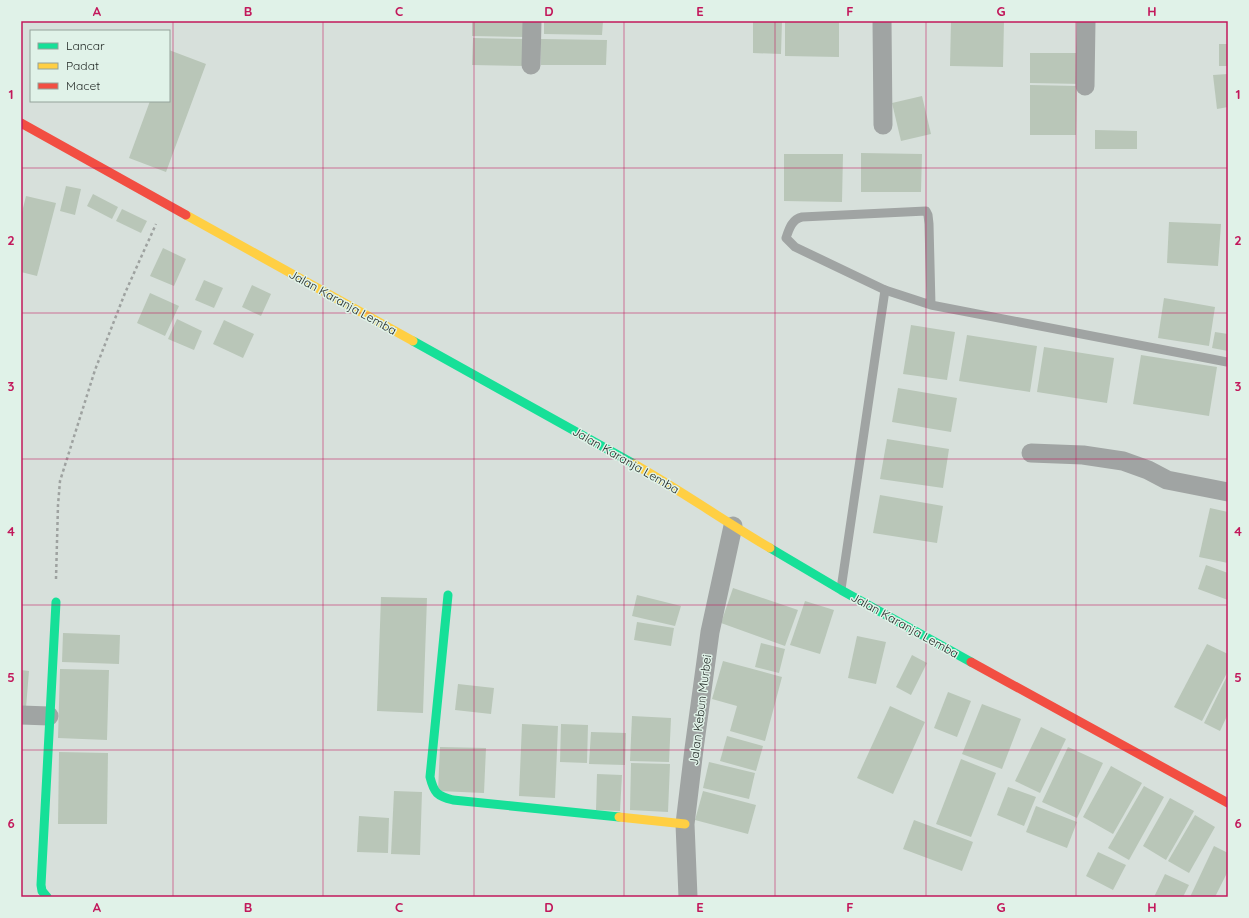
<svg xmlns="http://www.w3.org/2000/svg" width="1249" height="918" font-family="Quicksand,sans-serif">
  <style>
    .building { fill: #b9c6b8 }
    .lines { fill: none; stroke-linecap: round; stroke-linejoin: round }
    .path { stroke: #9ea2a0; stroke-width: 2.5; stroke-dasharray: 3 3; stroke-linecap: butt }
    .lane { stroke: #a0a4a3; stroke-width: 9 }
    .street { stroke: #a0a4a3; stroke-width: 19 }
    .fast { stroke: #16e098; stroke-width: 9 }
    .slow { stroke: #ffcf43; stroke-width: 9 }
    .jam { stroke: #f24e42; stroke-width: 9 }
    .grid { fill: none; stroke: #c2185b; stroke-width: 1; stroke-opacity: 0.55 }
    .labels { text-anchor: middle; dominant-baseline: central; stroke-width: 3; stroke-linejoin: round; paint-order: stroke }
    .street-label { font-size: 12px; fill: #222925; stroke: #e0f2e8 }
    .neatline { fill: none; stroke: #c2185b; stroke-width: 1.5 }
    .grid-label { font-size: 13px; text-anchor: middle; font-weight: bold; fill: #c2185b }
  </style>
  <rect width="100%" height="100%" fill="#d7e0db"/>
  <g class="building">
    <polygon points="472,21 527,21 527,37 472,36"/>
    <polygon points="544,21 603,21 602,35 544,34"/>
    <polygon points="753,21 782,21 781,54 753,53"/>
    <polygon points="785,21 839,21 839,57 785,56"/>
    <polygon points="951,21 1004,21 1003,67 950,66"/>
    <polygon points="473,38 525,39 525,66 472,65"/>
    <polygon points="541,39 607,40 606,65 541,65"/>
    <rect x="1219" y="44" width="9" height="22"/>
    <polygon points="169,50 206,64 166,172 129,158 150,101 169,101"/>
    <polygon points="1030,53 1083,53 1083,84 1030,83"/>
    <polygon points="1228,74 1228,107 1217,109 1213,75"/>
    <polygon points="1030,85 1077,86 1076,135 1030,135"/>
    <polygon points="922,96 931,134 901,141 892,103"/>
    <polygon points="1095,130 1137,131 1137,149 1095,149"/>
    <polygon points="861,153 922,154 921,192 861,192"/>
    <polygon points="784,154 843,154 842,202 784,201"/>
    <polygon points="66,186 81,189 75,215 60,211"/>
    <polygon points="93,194 118,207 112,219 87,206"/>
    <polygon points="26,196 56,203 37,276 21,272 21,216"/>
    <polygon points="122,209 147,221 141,233 116,221"/>
    <polygon points="1169,222 1221,224 1218,266 1167,263"/>
    <polygon points="163,248 186,259 174,286 150,276"/>
    <polygon points="204,280 223,288 214,308 195,300"/>
    <polygon points="252,285 271,294 261,316 242,307"/>
    <polygon points="150,293 179,306 165,336 137,323"/>
    <polygon points="1164,298 1215,307 1209,346 1158,338"/>
    <polygon points="177,319 202,331 194,350 168,339"/>
    <polygon points="224,320 254,334 243,358 213,344"/>
    <polygon points="911,325 955,332 947,380 903,374"/>
    <polygon points="1215,332 1228,334 1228,351 1212,348"/>
    <polygon points="967,335 1037,346 1030,392 959,381"/>
    <polygon points="1044,347 1114,358 1107,403 1037,392"/>
    <polygon points="1141,355 1217,367 1209,416 1133,404"/>
    <polygon points="898,388 957,398 951,432 892,422"/>
    <polygon points="887,439 949,449 943,488 880,479"/>
    <polygon points="880,495 943,506 937,543 873,533"/>
    <polygon points="1210,508 1228,512 1228,563 1199,557"/>
    <polygon points="1206,565 1228,573 1228,600 1198,589"/>
    <polygon points="733,588 798,610 785,646 721,623"/>
    <polygon points="637,595 681,606 675,626 632,616"/>
    <polygon points="381,597 427,598 423,713 377,711"/>
    <polygon points="805,601 834,610 820,654 790,645"/>
    <polygon points="637,622 674,628 671,646 634,640"/>
    <polygon points="63,633 120,635 119,664 62,662"/>
    <polygon points="857,636 886,642 876,684 848,678"/>
    <polygon points="761,643 785,649 779,673 755,667"/>
    <polygon points="1207,644 1228,654 1228,671 1202,721 1174,707"/>
    <polygon points="912,655 927,663 911,695 896,687"/>
    <polygon points="723,661 782,677 765,741 730,731 737,706 712,699"/>
    <polygon points="60,669 109,670 107,740 58,738"/>
    <polygon points="21,670 29,671 26,708 21,707"/>
    <polygon points="1228,674 1228,714 1220,731 1204,723"/>
    <polygon points="458,684 494,688 491,714 455,710"/>
    <polygon points="948,692 971,701 957,737 934,728"/>
    <polygon points="982,704 1021,719 1002,769 962,754"/>
    <polygon points="890,706 925,722 893,794 857,778"/>
    <polygon points="632,716 671,718 669,762 630,761"/>
    <polygon points="522,724 558,726 555,798 519,796"/>
    <polygon points="561,724 588,725 587,763 560,762"/>
    <polygon points="1041,727 1066,739 1040,793 1015,781"/>
    <polygon points="591,732 626,733 625,765 589,764"/>
    <polygon points="727,736 763,746 756,771 720,761"/>
    <polygon points="440,747 486,748 484,793 438,791"/>
    <polygon points="1068,747 1103,763 1077,818 1042,802"/>
    <polygon points="59,752 108,753 107,824 58,824"/>
    <polygon points="961,759 996,773 971,837 936,824"/>
    <polygon points="709,762 755,773 749,799 703,788"/>
    <polygon points="631,763 670,764 668,812 630,810"/>
    <polygon points="1111,766 1142,783 1113,834 1083,817"/>
    <polygon points="597,774 622,775 620,811 596,810"/>
    <polygon points="1144,786 1164,797 1129,860 1108,848"/>
    <polygon points="1008,787 1036,797 1024,826 997,815"/>
    <polygon points="394,791 422,792 420,855 391,854"/>
    <polygon points="703,791 756,805 748,834 695,820"/>
    <polygon points="1170,798 1194,811 1166,860 1143,846"/>
    <polygon points="1036,806 1077,822 1067,848 1026,832"/>
    <polygon points="1195,815 1215,827 1189,873 1168,861"/>
    <polygon points="359,816 389,818 388,853 357,852"/>
    <polygon points="914,820 973,842 962,871 903,849"/>
    <polygon points="1214,846 1228,853 1228,871 1215,897 1190,897"/>
    <polygon points="1098,852 1126,865 1113,890 1086,876"/>
    <polygon points="1165,874 1189,885 1183,897 1154,897"/>
  </g>
  <g class="lines">
    <polyline class="path" points="56,579 58,505 60,481 95,370 125,293 156,224"/>
    <g class="lane">
      <path d="M931,305L929,224L928,215L926,211L802,217C792,219 789,229 786,238L795,247L885,290L931,305L1227,362"/>
      <polyline points="841,589 885,290"/>
    </g>
    <g class="street">
      <polyline points="882,21 883,125"/>
      <polyline points="531,65 532,21"/>
      <polyline points="1085,86 1086,21"/>
      <polyline points="1031,453 1083,455 1123,461 1148,470 1167,480 1228,492"/>
      <polyline points="21,715 49,716"/>
      <polyline points="688,897 685,824 694,749 710,632 733,526"/>
    </g>
    <g class="fast">
      <polyline points="413,341 634,464"/>
      <polyline points="770,548 841,590 971,662"/>
      <path d="M448,595L430,777C434,793 437,796 453,800L619,817"/>
      <polyline points="47,897 42,891 41,885 56,602"/>
    </g>
    <g class="slow">
      <polyline points="186,215 413,341"/>
      <path d="M634,464C680,490 724,521 770,548"/>
      <polyline points="619,817 685,824"/>
    </g>
    <g class="jam">
      <polyline points="21,123 186,215"/>
      <polyline points="971,662 1228,803"/>
    </g>
  </g>
  <path class="grid" d="M173,21V897M323,21V897M474,21V897M624,21V897M775,21V897M926,21V897M1076,21V897M21,168H1228M21,313H1228M21,459H1228M21,605H1228M21,750H1228"/>
  <g class="labels">
    <g class="street-label">
      <text transform="translate(343 302) rotate(29)">Jalan Karanja Lemba</text>
      <text transform="translate(626 460) rotate(30)">Jalan Karanja Lemba</text>
      <text transform="translate(905 625) rotate(29)">Jalan Karanja Lemba</text>
      <text transform="translate(700 710) rotate(-83)">Jalan Kebun Murbei</text>
    </g>
  </g>
  <rect width="1249" height="918" fill="none" stroke="#e0f2e8" stroke-width="44"/>
  <rect x="30" y="30" width="140" height="72" fill="#e0f2e8" stroke="#94a29a"/>
  <rect x="38" y="43" width="20" height="6" fill="#16e098" stroke="#94a29a"/>
  <text x="66" y="50" font-size="12" fill="#222925">Lancar</text>
  <rect x="38" y="63" width="20" height="6" fill="#ffcf43" stroke="#94a29a"/>
  <text x="66" y="70" font-size="12" fill="#222925">Padat</text>
  <rect x="38" y="83" width="20" height="6" fill="#f24e42" stroke="#94a29a"/>
  <text x="66" y="90" font-size="12" fill="#222925">Macet</text>
  <rect x="22" y="22" width="1205" height="874" class="neatline"/>
  <g class="grid-label">
    <text x="97" y="16">A</text>
    <text x="248" y="16">B</text>
    <text x="399" y="16">C</text>
    <text x="549" y="16">D</text>
    <text x="700" y="16">E</text>
    <text x="850" y="16">F</text>
    <text x="1001" y="16">G</text>
    <text x="1152" y="16">H</text>
    <text x="11" y="99">1</text>
    <text x="1238" y="99">1</text>
    <text x="11" y="245">2</text>
    <text x="1238" y="245">2</text>
    <text x="11" y="391">3</text>
    <text x="1238" y="391">3</text>
    <text x="11" y="536">4</text>
    <text x="1238" y="536">4</text>
    <text x="11" y="682">5</text>
    <text x="1238" y="682">5</text>
    <text x="11" y="828">6</text>
    <text x="1238" y="828">6</text>
    <text x="97" y="912">A</text>
    <text x="248" y="912">B</text>
    <text x="399" y="912">C</text>
    <text x="549" y="912">D</text>
    <text x="700" y="912">E</text>
    <text x="850" y="912">F</text>
    <text x="1001" y="912">G</text>
    <text x="1152" y="912">H</text>
  </g>
</svg>
